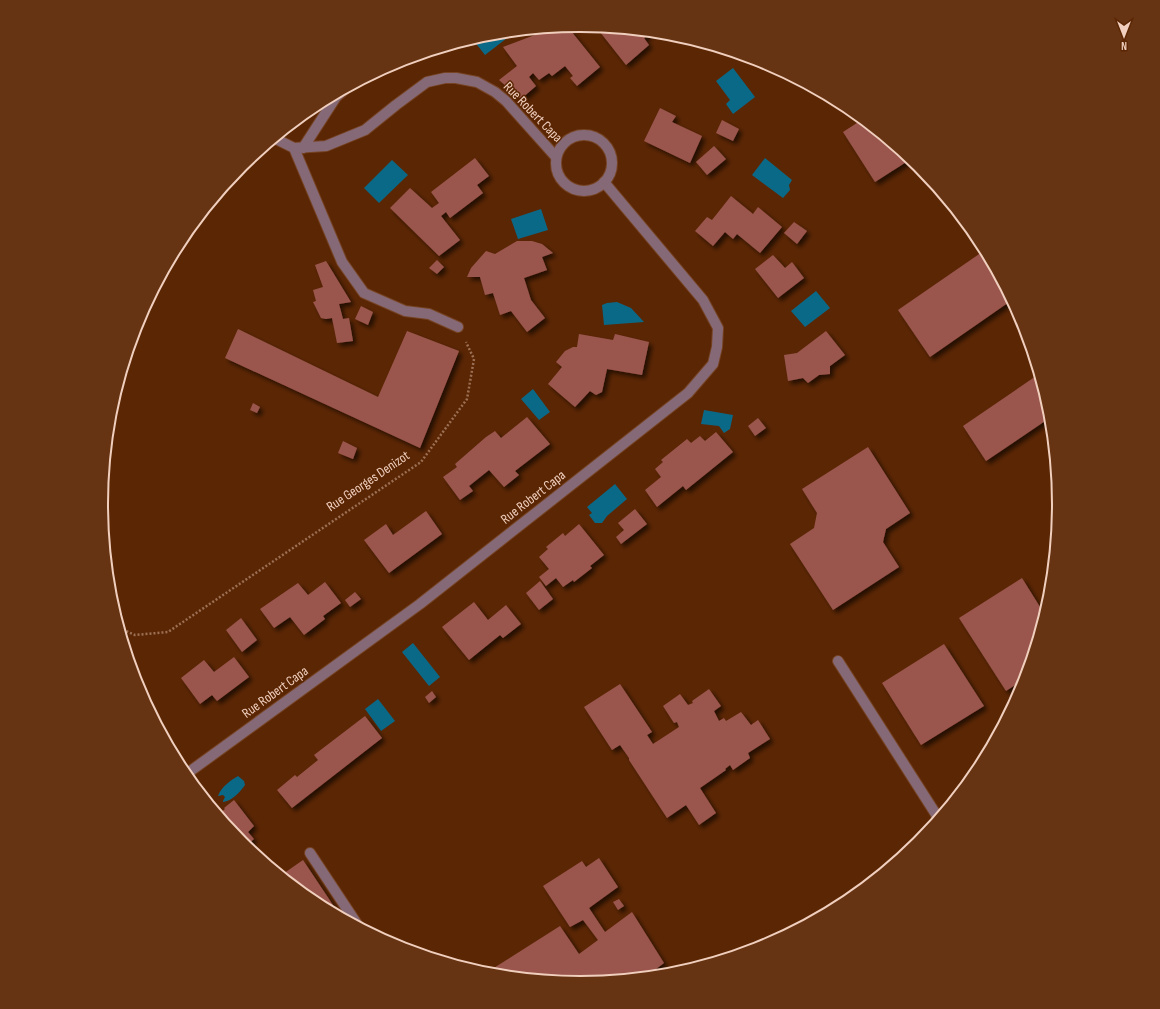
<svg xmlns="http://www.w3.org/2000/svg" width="1160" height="1009" font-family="'Sofia Sans Condensed',sans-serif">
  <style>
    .water { fill: #0b6988 }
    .building { fill: #9a564e; filter: url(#shadow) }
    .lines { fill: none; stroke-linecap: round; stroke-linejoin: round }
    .minor-casing { stroke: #764425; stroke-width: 12 }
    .path { stroke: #9c7055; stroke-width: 2.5; stroke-dasharray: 2 2; stroke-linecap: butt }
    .minor { stroke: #866977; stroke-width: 10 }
    .labels { text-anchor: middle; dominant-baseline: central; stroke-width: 3; stroke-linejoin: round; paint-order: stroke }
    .street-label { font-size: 14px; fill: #f0cfbe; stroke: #5b2604 }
    .rim { fill: none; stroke: #f0cfbe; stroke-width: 2 }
  </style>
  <defs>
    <filter id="shadow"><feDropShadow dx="3.5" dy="3.5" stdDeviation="2" flood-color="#0009"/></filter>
  </defs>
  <rect width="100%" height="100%" fill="#5b2604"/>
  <g class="water">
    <path d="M508,32L511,35L485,55L474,41C484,33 495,33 508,32Z"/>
    <polygon points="733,68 755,97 733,114 726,104 730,100 716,81"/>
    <polygon points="765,158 792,180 789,185 790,190 783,198 752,175"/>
    <polygon points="392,160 408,175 379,203 364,188"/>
    <polygon points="541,209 548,230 518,239 511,219"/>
    <polygon points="816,291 830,308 805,327 791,311"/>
    <polygon points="617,302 631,308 644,322 604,325 602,305 607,303"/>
    <polygon points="533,389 550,412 539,420 521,399"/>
    <polygon points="704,410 733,415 730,429 724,433 719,426 701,424"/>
    <polygon points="615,484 627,499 607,516 602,523 595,523 589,515 592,513 587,507"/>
    <polygon points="413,643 440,677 429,686 402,652"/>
    <polygon points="378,699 395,721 381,731 365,709"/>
    <path d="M238,776L244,781L245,785C240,792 232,801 223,802V801L225,797L223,795L218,796C221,787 231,780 238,776Z"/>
  </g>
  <g class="building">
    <polygon points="567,26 600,67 577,86 570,78 573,76 565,66 552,76 549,73 539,80 533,73 529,77 536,86 521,99 499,80 517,66 503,47 556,27"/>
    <polygon points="605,27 652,32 644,38 649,45 626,65 600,32"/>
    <polygon points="660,108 676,116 672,122 702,136 690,163 644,141"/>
    <polygon points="863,119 911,159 875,182 843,132"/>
    <polygon points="722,120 739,129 733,141 716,133"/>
    <polygon points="714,146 726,159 707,175 696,162"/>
    <polygon points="475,158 489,176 477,185 483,193 450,218 446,212 441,216 460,240 439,256 390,208 410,188 432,208 439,203 431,192"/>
    <polygon points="731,196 753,214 758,207 782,227 760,253 737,234 733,239 725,232 713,246 695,231 707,217 712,220"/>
    <polygon points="794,222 807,231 797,244 784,233"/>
    <polygon points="517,241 532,241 542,244 553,253 542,257 547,270 524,278 531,300 545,318 527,332 511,311 500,315 493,293 485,295 480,277 467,277 471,268 486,251 495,254"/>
    <polygon points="985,250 1012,300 930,357 898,310"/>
    <polygon points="773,255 785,268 792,262 804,278 778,298 755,269"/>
    <polygon points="437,260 444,267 437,274 429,268"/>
    <polygon points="326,261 351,302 339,304 343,319 349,318 353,341 337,343 332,318 326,319 321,318 313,302 316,301 313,290 323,287 315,265"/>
    <polygon points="361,306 373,312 368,325 355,319"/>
    <polygon points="238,329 378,397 407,331 459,351 420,448 225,358"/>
    <polygon points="826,331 845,355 830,366 830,374 819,375 808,383 803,378 788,381 784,355 797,353"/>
    <polygon points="579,334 613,340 615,334 649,342 642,375 607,369 602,392 596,395 590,391 575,407 548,384 562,367 556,362 565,351 573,347 577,347"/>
    <polygon points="1039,374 1050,411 1051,417 986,461 963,426"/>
    <polygon points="253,403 260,407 257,413 250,410"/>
    <polygon points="527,417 550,444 515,471 519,475 504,487 489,470 469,486 473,491 460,500 443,477 457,467 455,464 486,437 495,431 501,438"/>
    <polygon points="758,418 766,428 755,436 748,426"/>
    <polygon points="716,432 733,452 686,490 683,486 657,507 645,490 661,477 655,469 663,462 661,460 687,439 691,443 700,436 705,441"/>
    <polygon points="343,441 357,448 353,459 338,453"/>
    <polygon points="868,447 910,513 886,529 883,542 899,567 833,610 790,544 814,528 817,513 802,489"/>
    <polygon points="635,509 647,524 621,544 616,537 624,530 618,523"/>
    <polygon points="426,511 442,534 389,573 364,540 386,524 393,535"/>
    <polygon points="579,524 604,555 590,566 592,568 574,582 573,580 563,587 556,578 546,586 539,577 549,569 539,557 548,549 546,547 563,533 565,536"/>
    <polygon points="1022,578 1045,615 1026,678 1006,691 959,618"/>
    <polygon points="540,581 553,599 539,610 526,593"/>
    <polygon points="325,582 341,603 323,616 325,619 304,635 290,617 274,628 260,609 298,583 308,595"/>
    <polygon points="355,592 361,599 350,607 345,600"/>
    <polygon points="474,602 488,620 506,605 521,624 503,638 500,635 469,660 442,627"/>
    <polygon points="241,618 257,640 242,652 226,630"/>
    <polygon points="944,644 984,706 921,745 882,683"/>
    <polygon points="234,657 249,677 217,701 212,695 200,704 181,678 204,660 214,672"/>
    <polygon points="620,684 652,732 647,735 653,744 679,727 677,722 674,723 663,706 680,694 688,705 693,703 692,701 709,689 721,706 714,711 719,721 724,718 726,721 741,712 751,725 758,720 770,739 748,753 750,758 733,770 730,765 725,769 726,770 700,788 716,813 699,825 686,805 667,818 629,760 629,758 620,745 612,750 584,707"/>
    <polygon points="432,691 436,697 429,703 425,697"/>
    <polygon points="365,716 382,738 292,808 277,790 295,775 297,777 318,760 314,755"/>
    <polygon points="234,800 254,826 248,832 254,839 245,847 218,815 225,809 224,808"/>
    <polygon points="599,858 618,887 589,908 605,932 632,912 664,963 644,978 580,984 551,981 550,979 548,981 492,975 489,971 560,926 579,954 598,940 583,920 570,927 543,886 582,861 586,867"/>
    <polygon points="303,860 333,905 325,909 313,903 280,876"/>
    <polygon points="619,899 624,906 618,910 613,902"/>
  </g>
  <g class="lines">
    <defs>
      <g id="minor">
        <circle cx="584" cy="163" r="28"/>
        <polyline points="274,138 294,148 342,262 364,293 405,311 429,314 458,327"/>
        <polyline points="294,148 326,146 365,130 396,105 427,82 445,78 456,78 477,82 495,92 506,101 556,157"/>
        <polyline points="303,148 336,97 344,90"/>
        <polyline points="838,661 939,819"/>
        <polyline points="185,775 420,604 688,393 713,364 717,347 718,328 703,300 604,182"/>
        <polyline points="310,853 359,927"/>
      </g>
    </defs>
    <use href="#minor" class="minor-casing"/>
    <polyline class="path" points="119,628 135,635 168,632 421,462 467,399 474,359 466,342"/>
    <use href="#minor" class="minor"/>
  </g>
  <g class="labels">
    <g class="street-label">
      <text transform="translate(533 112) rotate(46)">Rue Robert Capa</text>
      <text transform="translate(368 481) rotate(-34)">Rue Georges Denizot</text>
      <text transform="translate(533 497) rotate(-38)">Rue Robert Capa</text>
      <text transform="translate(275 692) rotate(-36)">Rue Robert Capa</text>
    </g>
  </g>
  <path d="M0 0H1160V1009H0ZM108 504a472 472 0 1 1 944 0a472 472 0 1 1-944 0Z" fill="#673413" fill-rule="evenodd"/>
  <path class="rim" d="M108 504a472 472 0 1 1 944 0a472 472 0 1 1-944 0Z"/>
  <g transform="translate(1124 36) rotate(180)" stroke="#5b2604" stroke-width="3" paint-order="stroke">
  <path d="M0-3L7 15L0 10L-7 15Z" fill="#f0cfbe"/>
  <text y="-6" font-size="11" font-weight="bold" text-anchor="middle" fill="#f0cfbe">N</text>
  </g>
</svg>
